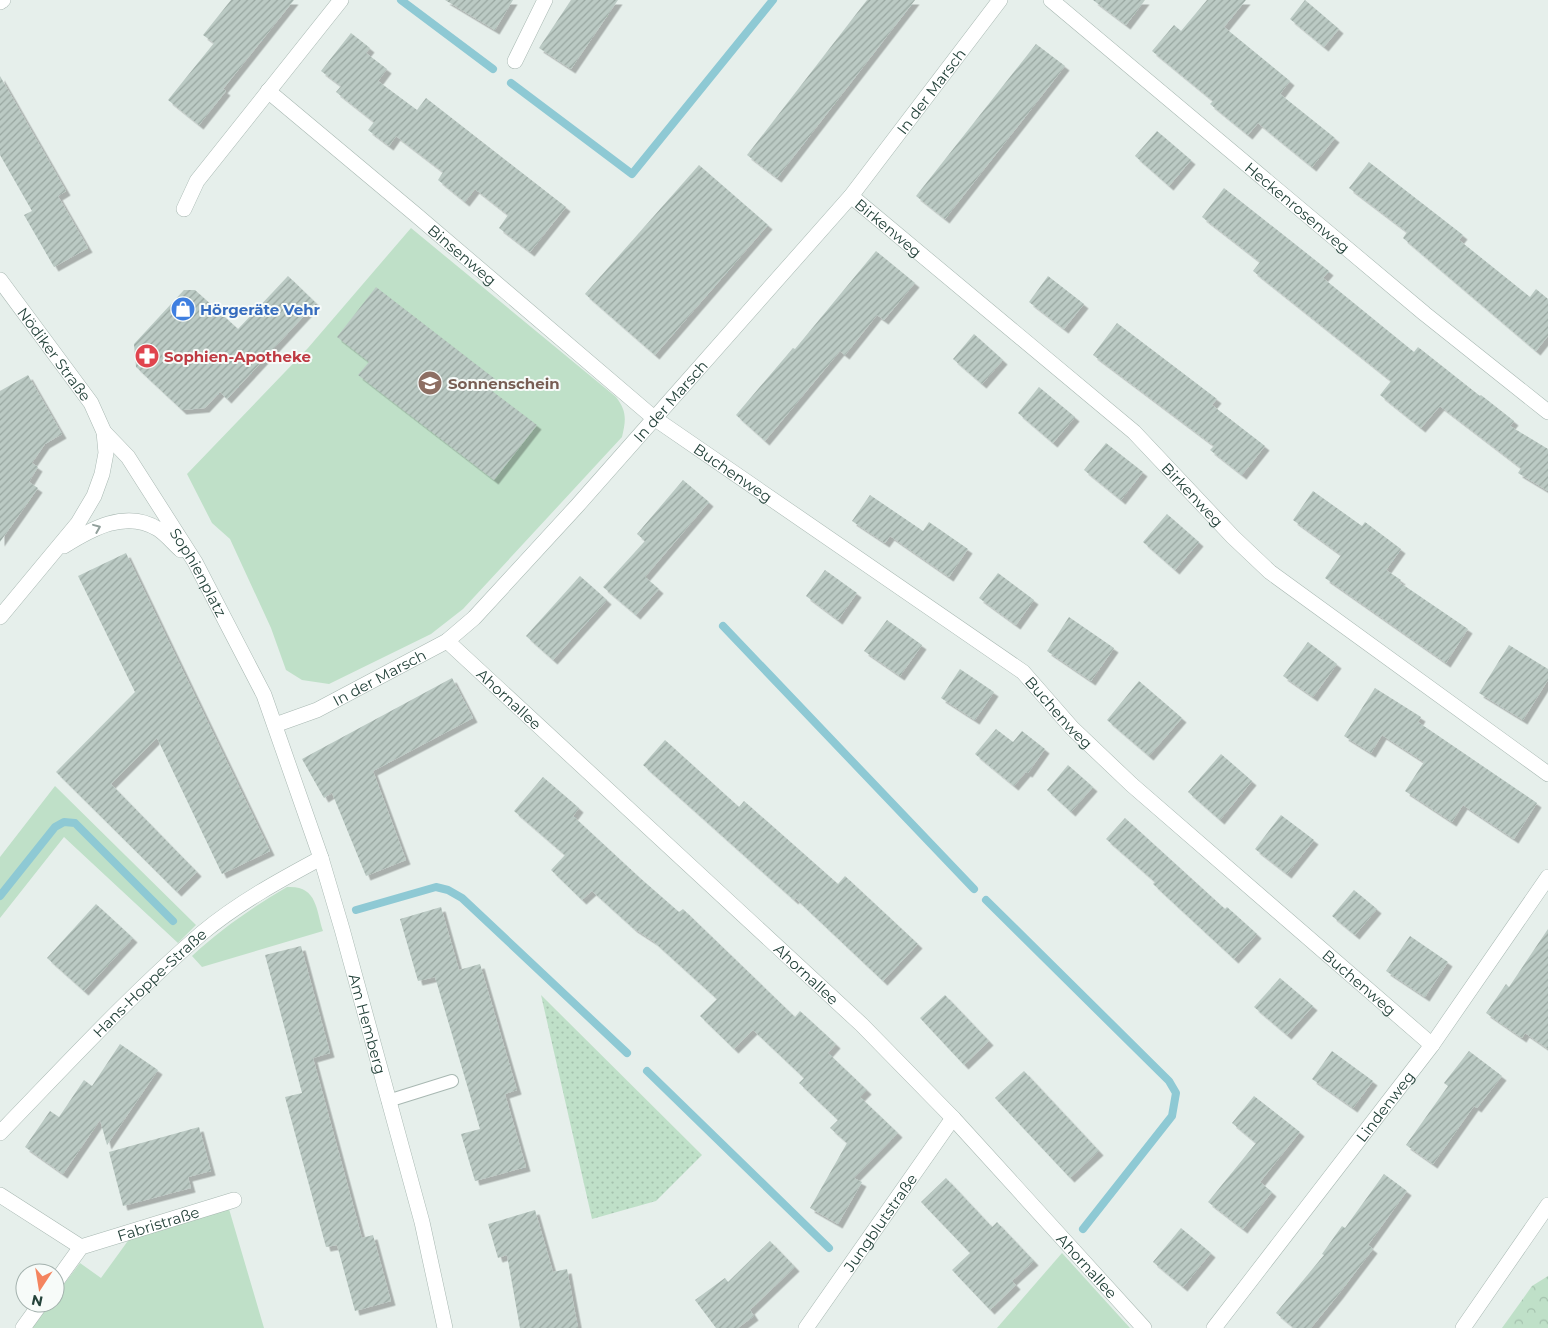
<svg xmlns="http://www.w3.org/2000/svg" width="1548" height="1328" font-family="Montserrat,sans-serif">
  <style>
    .grass { fill: #bfe0c8 }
    .forest { fill: url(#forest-crowns) }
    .park { fill: url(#park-dots) }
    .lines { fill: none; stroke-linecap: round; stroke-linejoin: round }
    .stream { stroke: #8ec9d4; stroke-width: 8 }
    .building { fill: url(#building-hatch); filter: url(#shadow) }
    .service-casing { stroke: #a8b8b2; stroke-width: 14 }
    .minor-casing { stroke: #a8b8b2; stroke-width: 16 }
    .tertiary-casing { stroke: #a8b8b2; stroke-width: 16 }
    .service { stroke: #fff; stroke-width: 12 }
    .minor { stroke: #fff; stroke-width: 15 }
    .tertiary { stroke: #fff; stroke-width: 15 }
    .oneway { stroke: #92a09c }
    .labels { text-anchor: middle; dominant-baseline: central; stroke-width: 4; stroke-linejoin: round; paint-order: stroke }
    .street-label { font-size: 15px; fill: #24423a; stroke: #f7fbf9 }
    .shop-label { font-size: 15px; font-weight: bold; fill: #366cbe; stroke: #f7fbf9; text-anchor: start }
    .health-label { font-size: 15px; font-weight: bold; fill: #be3a42; stroke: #f7fbf9; text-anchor: start }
    .education-label { font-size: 15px; font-weight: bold; fill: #785e54; stroke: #f7fbf9; text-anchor: start }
  </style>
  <defs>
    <pattern id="forest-crowns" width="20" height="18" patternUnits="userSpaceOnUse" patternTransform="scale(1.25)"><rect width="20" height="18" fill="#bfe0c8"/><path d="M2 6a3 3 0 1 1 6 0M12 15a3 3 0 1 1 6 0" fill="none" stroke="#a4c1ad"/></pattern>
    <pattern id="park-dots" width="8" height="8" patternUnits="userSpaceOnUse" patternTransform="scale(1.25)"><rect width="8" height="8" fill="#bfe0c8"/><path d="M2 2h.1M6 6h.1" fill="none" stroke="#a4c1ad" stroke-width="1.8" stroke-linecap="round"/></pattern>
    <pattern id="building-hatch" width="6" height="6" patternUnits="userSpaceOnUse" patternTransform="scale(1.25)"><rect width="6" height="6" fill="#bbcac4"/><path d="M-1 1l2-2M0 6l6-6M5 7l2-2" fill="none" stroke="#98a6a0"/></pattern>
    <filter id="shadow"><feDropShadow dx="4.5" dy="4.5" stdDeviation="0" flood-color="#0004"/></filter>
  </defs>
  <rect width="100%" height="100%" fill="#e6efeb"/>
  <g class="grass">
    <path d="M411,228L616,397C627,411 626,420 622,437L463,609L431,634L329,684L302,680L286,670L271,628L230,539L212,523L187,474L308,348Z"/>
    <polygon points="55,786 196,925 178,943 64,837 0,918 0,857"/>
    <path d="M287,887C317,885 316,909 323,931L202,967L192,956C221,929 253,907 287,887Z"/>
    <polygon points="229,1209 264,1328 31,1328 50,1303 55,1303 55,1296 80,1263 101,1278 130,1238"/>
    <polygon points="1062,1253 1130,1328 997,1328"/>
  </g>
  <polygon class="forest" points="1548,1276 1548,1328 1502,1328 1532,1286"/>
  <polygon class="park" points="541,995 702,1155 656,1201 592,1219"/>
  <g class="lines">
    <g class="stream">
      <polyline points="401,0 493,69"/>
      <polyline points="511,83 632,174 773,0"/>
      <polyline points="723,626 974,889"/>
      <polyline points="0,896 55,827 64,822 75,823 173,921"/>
      <polyline points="986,900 1169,1081 1176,1093 1172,1116 1083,1229"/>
      <polyline points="356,910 436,887 448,890 462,898 627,1053"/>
      <polyline points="647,1071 829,1248"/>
    </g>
  </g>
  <g class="building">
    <polygon points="231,0 294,0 223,89 226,91 199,125 168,100 214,43 203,35"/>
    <polygon points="445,0 513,0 495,30"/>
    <polygon points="571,0 618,0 571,69 539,48"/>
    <polygon points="867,0 915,0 777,178 747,155"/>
    <polygon points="1093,0 1145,0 1126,25"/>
    <polygon points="1207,0 1246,0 1224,27 1290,81 1280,94 1335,138 1312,167 1258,123 1248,135 1210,104 1213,101 1152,51 1174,25 1181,31"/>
    <polygon points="1305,0 1339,29 1324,47 1290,19"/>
    <polygon points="351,33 370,48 366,53 387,69 378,81 417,110 426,98 566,207 530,252 499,228 508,215 475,189 465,202 438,180 443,172 396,136 389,146 368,130 374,122 336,92 341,86 321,71"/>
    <polygon points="1036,44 1065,66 945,219 916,196"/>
    <polygon points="0,76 66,191 58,196 88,248 54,267 24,215 32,211 0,155"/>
    <polygon points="1157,131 1191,160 1169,186 1135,156"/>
    <polygon points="1369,162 1463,235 1459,240 1530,297 1536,289 1548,299 1548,336 1536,351 1403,238 1407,232 1349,188"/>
    <polygon points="699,165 768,225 655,355 585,294"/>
    <polygon points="1224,188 1329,271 1323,278 1414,352 1418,347 1480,396 1481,395 1514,421 1510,426 1548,449 1548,491 1518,473 1521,468 1440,406 1421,428 1380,395 1391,381 1253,271 1260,262 1202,217"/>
    <polygon points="876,251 915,283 884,320 877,315 845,355 840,351 765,441 736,415 793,348 795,349"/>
    <polygon points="288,276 316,303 227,399 220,392 205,408 182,410 136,367 134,344 184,290 195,290 238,329"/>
    <polygon points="1048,276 1084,304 1064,329 1029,302"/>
    <polygon points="376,287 495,379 488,388 537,425 494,480 358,375 369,362 337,337"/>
    <polygon points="1117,323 1217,399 1212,405 1265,446 1242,475 1210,450 1214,446 1093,355"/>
    <polygon points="974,334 1003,360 982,384 953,359"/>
    <polygon points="28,375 62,434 45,444 32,463 38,467 29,482 38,488 0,542 0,391"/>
    <polygon points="1039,387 1075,417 1053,443 1018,413"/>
    <polygon points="1106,443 1143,472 1121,500 1084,470"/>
    <polygon points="683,480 709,502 645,577 659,589 636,615 603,587 645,541 637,534"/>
    <polygon points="1313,491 1362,526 1365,522 1401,549 1386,570 1401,580 1399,582 1468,629 1446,663 1325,578 1341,555 1293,520"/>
    <polygon points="870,495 923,531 929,522 968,549 949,577 890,536 885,543 852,521"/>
    <polygon points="1167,514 1199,542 1175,570 1143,542"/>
    <polygon points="126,553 270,851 222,874 157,738 111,784 197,872 177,892 56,772 135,692 78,576"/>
    <polygon points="825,570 857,593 838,620 806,596"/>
    <polygon points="998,573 1034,600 1016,625 979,598"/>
    <polygon points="580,576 607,600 553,660 526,636"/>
    <polygon points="1069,617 1114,648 1091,681 1047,651"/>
    <polygon points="887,620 922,645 900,676 864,651"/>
    <polygon points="1308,642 1337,664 1313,697 1283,676"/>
    <polygon points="1509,645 1548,669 1548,680 1523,720 1479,693"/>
    <polygon points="960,669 994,692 975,720 941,698"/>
    <polygon points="452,678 473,718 373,771 406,860 366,876 332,793 324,798 302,759"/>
    <polygon points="1139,681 1182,718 1149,756 1107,720"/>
    <polygon points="1375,688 1421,717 1418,722 1537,803 1514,839 1463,805 1452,822 1405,791 1424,762 1382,735 1371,753 1344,736"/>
    <polygon points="996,729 1013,742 1022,731 1045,749 1028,773 1026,772 1014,786 975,754"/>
    <polygon points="665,740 739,807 744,801 838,884 845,876 918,944 883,981 795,898 794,900 643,765"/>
    <polygon points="1221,754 1252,781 1220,820 1188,792"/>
    <polygon points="1068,765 1093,787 1071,812 1047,790"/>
    <polygon points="543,777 579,808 573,816 640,878 679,912 683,909 795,1017 800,1011 836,1044 828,1053 867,1090 860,1097 898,1133 854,1178 862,1182 838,1224 810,1208 847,1143 830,1128 838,1120 799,1083 804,1078 753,1030 734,1049 700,1016 717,999 653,941 633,928 592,891 582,900 551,870 565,855 514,811"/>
    <polygon points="1281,815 1314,840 1287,874 1255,849"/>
    <polygon points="1125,818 1225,909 1227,907 1257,934 1234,959 1153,884 1155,882 1106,839"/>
    <polygon points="1354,890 1377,909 1355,935 1332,916"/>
    <polygon points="96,904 133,938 84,991 47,958"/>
    <polygon points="441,907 459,970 480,964 517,1090 505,1094 526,1167 475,1181 461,1134 480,1129 435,977 418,981 400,919"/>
    <polygon points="1548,929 1548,1049 1525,1033 1522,1038 1486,1013 1506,984 1509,987"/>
    <polygon points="1410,936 1448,962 1425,997 1386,971"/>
    <polygon points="301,946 330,1053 313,1058 362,1238 373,1235 391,1301 355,1311 337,1245 326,1247 285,1097 302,1093 265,955"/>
    <polygon points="1280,978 1313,1006 1287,1035 1254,1007"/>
    <polygon points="945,995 989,1041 964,1065 920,1018"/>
    <polygon points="120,1044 158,1070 107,1145 100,1120 63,1174 25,1147 50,1111 59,1117 84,1080 92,1086"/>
    <polygon points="1332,1051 1373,1081 1353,1108 1312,1079"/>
    <polygon points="1469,1051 1502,1076 1477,1108 1474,1106 1433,1164 1406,1145 1448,1086 1444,1083"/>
    <polygon points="1024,1071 1099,1151 1070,1178 995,1098"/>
    <polygon points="1254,1096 1300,1132 1260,1182 1272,1192 1243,1229 1208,1202 1256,1143 1232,1123"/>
    <polygon points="199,1127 211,1171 188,1177 191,1188 123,1206 109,1152"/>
    <polygon points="1384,1174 1407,1191 1368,1245 1373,1249 1338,1295 1311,1328 1294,1328 1276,1313 1324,1255 1322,1254 1342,1226 1345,1228"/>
    <polygon points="946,1178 992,1227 997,1222 1034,1261 1012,1281 1016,1285 990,1310 952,1270 970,1253 921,1202"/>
    <polygon points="535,1210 553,1272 567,1269 578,1328 520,1328 507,1255 498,1258 488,1224"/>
    <polygon points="1181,1228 1211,1253 1183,1287 1153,1262"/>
    <polygon points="770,1241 795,1267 750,1310 754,1316 738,1328 716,1328 695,1300 725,1278 728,1282"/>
  </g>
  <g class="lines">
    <defs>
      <polyline id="service" points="388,1101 452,1081"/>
      <g id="minor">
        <path id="s1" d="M1051,0L1425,314L1548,412"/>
        <polyline points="0,2 3,0"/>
        <polyline points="515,61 545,0"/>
        <path id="s2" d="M268,91L415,214L654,418L1023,672L1072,728L1132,785L1432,1045"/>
        <path id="s3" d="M851,196L1134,432L1233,537L1270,572L1548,774"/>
        <polyline points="184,209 197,181 341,0"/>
        <path id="s4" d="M0,280L91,403L104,432L106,453L102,474L94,496L78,523L0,617"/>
        <path id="s5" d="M104,432L128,457L195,562L264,695L321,858L342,929L422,1222L445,1328"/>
        <path d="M64,546C91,529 126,509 158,529C166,534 173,543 181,550"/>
        <path id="s6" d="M447,641L862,1025L953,1118L1144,1328"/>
        <path id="s7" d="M275,725L317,710L447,641L474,618L577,506L851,196L1000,0"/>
        <path id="s8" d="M0,1133C66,1065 130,995 202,933C238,903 280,880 321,858"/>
        <polyline points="0,1195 81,1247"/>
        <path id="s9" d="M55,1283L81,1247L234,1200"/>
        <polyline points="23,1328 41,1303"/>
        <path id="s10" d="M806,1328L953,1118"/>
        <path id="s11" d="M1214,1328L1432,1045L1548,877"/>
      </g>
      <polyline id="tertiary" points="1463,1328 1548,1205"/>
    </defs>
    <use href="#service" class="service-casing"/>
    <use href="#minor" class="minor-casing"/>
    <use href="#tertiary" class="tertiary-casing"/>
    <use href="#service" class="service"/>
    <use href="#minor" class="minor"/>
    <use href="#tertiary" class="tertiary"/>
  </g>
  <defs><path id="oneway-chevron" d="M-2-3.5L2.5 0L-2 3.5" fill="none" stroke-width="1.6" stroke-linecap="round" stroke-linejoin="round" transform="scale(1.25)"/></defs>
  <use class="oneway" href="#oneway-chevron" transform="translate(97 528) rotate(-22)"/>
  <defs>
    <symbol id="shop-disc" viewBox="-11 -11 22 22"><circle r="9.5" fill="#3f7fe0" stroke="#f7fbf9"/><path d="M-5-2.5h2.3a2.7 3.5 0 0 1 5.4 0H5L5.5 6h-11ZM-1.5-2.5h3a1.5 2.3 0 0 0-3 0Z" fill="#fff"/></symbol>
    <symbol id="pharmacy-disc" viewBox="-11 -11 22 22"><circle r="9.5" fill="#e0444e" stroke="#f7fbf9"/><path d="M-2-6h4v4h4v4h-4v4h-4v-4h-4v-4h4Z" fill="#fff"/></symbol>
    <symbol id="school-disc" viewBox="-11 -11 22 22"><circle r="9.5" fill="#8d6e63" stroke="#f7fbf9"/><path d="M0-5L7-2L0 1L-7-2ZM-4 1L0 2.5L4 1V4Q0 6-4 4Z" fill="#fff"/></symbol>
  </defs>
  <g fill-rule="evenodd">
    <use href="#shop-disc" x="169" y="295" width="28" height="28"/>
    <use href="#pharmacy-disc" x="133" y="342" width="28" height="28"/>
    <use href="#school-disc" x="416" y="369" width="28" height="28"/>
  </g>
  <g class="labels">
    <g class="street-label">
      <text stroke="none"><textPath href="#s7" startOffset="925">In der Marsch</textPath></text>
      <text stroke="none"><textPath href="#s1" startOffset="322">Heckenrosenweg</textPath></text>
      <text stroke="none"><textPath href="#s3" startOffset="49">Birkenweg</textPath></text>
      <text stroke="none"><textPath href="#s2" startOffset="254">Binsenweg</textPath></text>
      <text stroke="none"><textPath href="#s4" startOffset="92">Nödiker Straße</textPath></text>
      <text stroke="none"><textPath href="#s7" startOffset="520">In der Marsch</textPath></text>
      <text stroke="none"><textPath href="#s2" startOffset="602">Buchenweg</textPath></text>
      <text stroke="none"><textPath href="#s3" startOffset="454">Birkenweg</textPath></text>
      <text stroke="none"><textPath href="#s5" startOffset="170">Sophienplatz</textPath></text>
      <text stroke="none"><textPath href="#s7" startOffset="115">In der Marsch</textPath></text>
      <text stroke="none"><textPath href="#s6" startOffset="85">Ahornallee</textPath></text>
      <text stroke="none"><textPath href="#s2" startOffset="1008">Buchenweg</textPath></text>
      <text stroke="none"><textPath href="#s6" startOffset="490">Ahornallee</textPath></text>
      <text stroke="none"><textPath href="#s2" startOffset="1412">Buchenweg</textPath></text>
      <text stroke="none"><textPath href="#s8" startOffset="212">Hans-Hoppe-Straße</textPath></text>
      <text stroke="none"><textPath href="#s5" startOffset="654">Am Hemberg</textPath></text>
      <text stroke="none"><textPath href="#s11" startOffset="280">Lindenweg</textPath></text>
      <text stroke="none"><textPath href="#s9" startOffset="125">Fabristraße</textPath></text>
      <text stroke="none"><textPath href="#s10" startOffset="129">Jungblutstraße</textPath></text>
      <text stroke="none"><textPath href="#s6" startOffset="895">Ahornallee</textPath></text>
    </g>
    <g class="shop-label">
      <text x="200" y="309">Hörgeräte Vehr</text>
    </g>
    <g class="health-label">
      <text x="164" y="356">Sophien-Apotheke</text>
    </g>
    <g class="education-label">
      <text x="448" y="383">Sonnenschein</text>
    </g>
  </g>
  <g transform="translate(40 1288) rotate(192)"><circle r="24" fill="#f7fbf9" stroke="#a3b1ad"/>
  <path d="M0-4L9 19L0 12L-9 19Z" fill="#f4845f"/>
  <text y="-8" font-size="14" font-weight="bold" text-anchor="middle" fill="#24423a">N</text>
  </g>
</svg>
